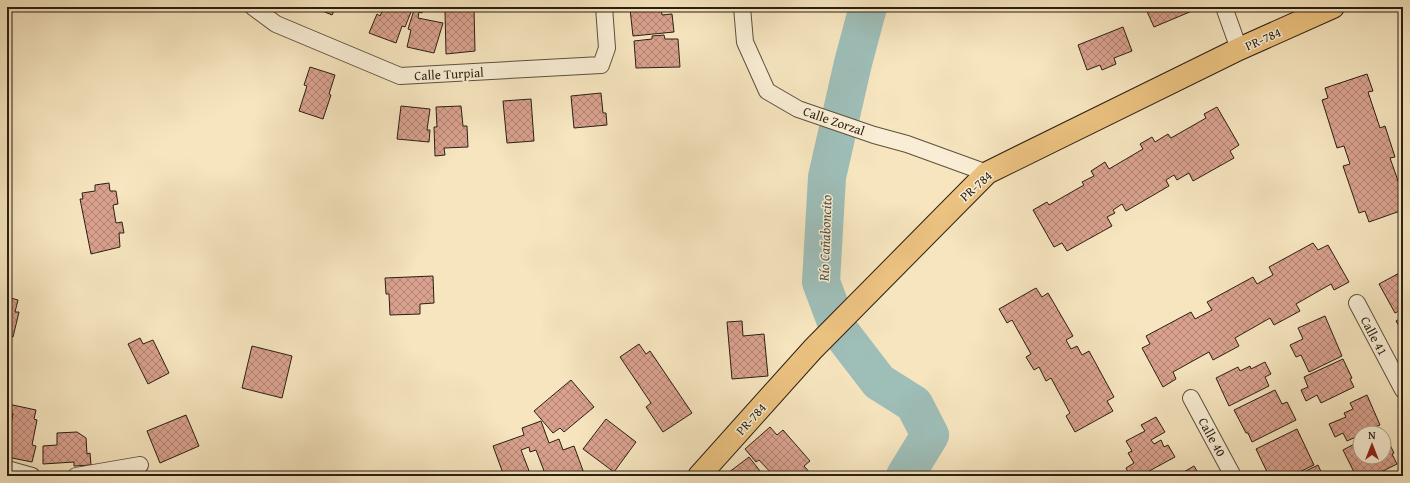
<svg xmlns="http://www.w3.org/2000/svg" width="1410" height="483" font-family="'Gentium Book Plus',serif">
  <style>
    .lines { fill: none; stroke-linecap: round; stroke-linejoin: round }
    .river { stroke: #9ebeb8; stroke-width: 38 }
    .building { fill: url(#building-cross-hatch); stroke: #2a1f12 }
    .street-casing { stroke: #5d503d; stroke-width: 18 }
    .primary-casing { stroke: #2a1f12; stroke-width: 24 }
    .street { stroke: #f9eed5; stroke-width: 16 }
    .primary { stroke: #ebc280; stroke-width: 22 }
    .labels { text-anchor: middle; dominant-baseline: central; stroke-width: 3; stroke-linejoin: round; paint-order: stroke }
    .street-label { font-size: 13px; fill: #2a1f12; stroke: #f9eed5 }
    .water-label { font-size: 14px; font-style: italic; fill: #4d4f44; stroke: #f9eed5 }
  </style>
  <defs>
    <pattern id="building-cross-hatch" width="8" height="8" patternUnits="userSpaceOnUse"><rect width="8" height="8" fill="#d9a18e"/><path d="M0 0l8 8M0 8l8-8" fill="none" stroke="#b08373"/></pattern>
  </defs>
  <rect width="100%" height="100%" fill="#f6e5bf"/>
  <filter id="stains"><feTurbulence type="fractalNoise" baseFrequency=".005" numOctaves="4"/><feColorMatrix values="0 0 0 0 .2 0 0 0 0 .09 0 0 0 0 .02 0 0 0 .5 -.17"/></filter>
  <radialGradient id="worn" r=".72"><stop offset=".6" stop-color="#630" stop-opacity="0"/><stop offset="1" stop-color="#630" stop-opacity=".3"/></radialGradient>
  <g class="lines">
    <polyline class="river" points="868,7 853,63 827,177 821,282 839,330 879,382 914,404 930,435 905,476"/>
  </g>
  <g class="building">
    <polygon points="313,7 336,7 332,15"/>
    <polygon points="384,7 390,7 400,11 401,7 413,7 405,27 402,26 396,43 369,33 377,14 380,16"/>
    <polygon points="415,7 423,7 422,13 419,12 418,18 443,23 434,53 407,47 411,30 408,29"/>
    <polygon points="648,7 661,7 662,15 672,14 674,32 633,36 630,9"/>
    <polygon points="1145,7 1190,7 1192,11 1154,27"/>
    <polygon points="474,9 475,51 446,54 445,11"/>
    <polygon points="1123,27 1132,51 1114,58 1116,64 1102,70 1100,65 1087,70 1078,45"/>
    <polygon points="664,35 665,39 678,39 680,67 636,68 634,41 652,39 652,36"/>
    <polygon points="310,67 335,75 329,94 331,95 323,119 299,111 307,86 304,85"/>
    <polygon points="1367,74 1373,91 1368,92 1380,128 1385,126 1395,157 1390,158 1403,195 1403,210 1369,222 1365,211 1359,213 1343,166 1350,164 1344,146 1337,148 1322,100 1328,98 1325,88"/>
    <polygon points="601,93 603,113 606,113 607,125 574,128 571,96"/>
    <polygon points="531,99 534,141 507,143 503,101"/>
    <polygon points="401,106 430,109 427,130 430,130 429,142 397,139"/>
    <polygon points="461,106 463,126 467,126 468,147 444,148 445,155 435,156 434,127 437,127 436,107"/>
    <polygon points="1217,107 1239,145 1230,151 1234,158 1193,181 1189,173 1177,180 1174,175 1166,180 1169,186 1126,211 1122,204 1113,210 1115,213 1107,217 1112,226 1067,251 1062,243 1054,247 1033,210 1047,202 1049,205 1084,185 1082,182 1094,176 1091,171 1105,162 1109,169 1143,149 1140,144 1152,137 1155,142 1168,134 1171,138 1206,118 1204,114"/>
    <polygon points="109,183 110,191 116,191 118,204 113,205 116,223 122,222 124,233 119,233 120,247 91,254 80,199 83,199 82,193 95,191 95,185"/>
    <polygon points="1313,243 1318,250 1328,245 1349,282 1334,290 1331,284 1296,304 1300,311 1274,325 1270,318 1235,338 1239,346 1213,360 1209,352 1173,372 1176,379 1163,387 1142,348 1150,344 1146,336 1191,312 1195,319 1212,310 1207,302 1253,277 1257,284 1273,275 1269,267"/>
    <polygon points="1403,271 1403,309 1395,313 1379,284"/>
    <polygon points="433,276 434,303 420,304 420,314 390,315 389,294 386,294 385,278"/>
    <polygon points="1036,288 1042,297 1048,293 1073,336 1066,340 1071,349 1077,346 1082,355 1089,351 1114,397 1107,401 1113,411 1075,432 1066,416 1070,413 1051,378 1046,381 1039,367 1034,370 1026,357 1031,354 1012,320 1007,323 999,309"/>
    <polygon points="7,297 18,300 15,312 19,312 13,337 7,335"/>
    <polygon points="1325,316 1342,356 1309,372 1301,355 1296,357 1290,345 1303,339 1298,328"/>
    <polygon points="1403,317 1403,333 1396,321"/>
    <polygon points="742,321 743,336 764,334 768,376 732,379 727,322"/>
    <polygon points="140,338 143,344 153,340 169,373 148,384 128,344"/>
    <polygon points="639,344 646,354 650,351 692,413 663,432 646,407 651,403 620,357"/>
    <polygon points="252,346 292,356 282,398 242,388"/>
    <polygon points="1343,359 1352,378 1350,379 1354,387 1321,403 1317,395 1306,401 1301,390 1308,387 1304,377"/>
    <polygon points="1265,362 1271,374 1265,377 1269,386 1229,406 1216,378 1238,367 1240,371 1250,366 1251,369"/>
    <polygon points="571,380 594,407 564,432 560,428 553,433 534,411"/>
    <polygon points="1275,390 1282,404 1287,402 1296,420 1252,442 1248,433 1246,433 1234,410"/>
    <polygon points="1367,395 1380,425 1360,433 1360,435 1347,441 1343,433 1335,437 1329,424 1346,417 1344,413 1353,409 1350,403"/>
    <polygon points="8,404 36,410 34,419 37,420 32,445 36,446 32,462 7,457 7,441 13,414 7,412"/>
    <polygon points="186,415 199,446 160,463 147,431"/>
    <polygon points="1156,417 1165,432 1151,440 1154,444 1161,440 1164,447 1168,445 1175,457 1140,476 1130,476 1126,468 1134,463 1128,453 1132,451 1126,441 1145,431 1141,425"/>
    <polygon points="606,419 636,442 614,472 583,449"/>
    <polygon points="541,421 549,443 559,439 563,450 574,446 585,476 546,476 536,450 530,452 529,447 521,450 531,476 504,476 493,446 524,435 522,428"/>
    <polygon points="770,427 777,435 783,430 810,461 804,466 811,474 809,476 774,476 759,460 756,462 745,449"/>
    <polygon points="1297,429 1314,465 1291,476 1269,476 1256,449"/>
    <polygon points="77,432 86,438 87,454 90,453 91,465 74,466 74,462 43,464 43,446 57,445 57,433"/>
    <polygon points="1384,433 1394,453 1392,454 1397,464 1373,476 1361,476 1359,472 1355,474 1343,450 1360,441 1360,457 1384,457"/>
    <polygon points="749,457 764,476 724,476"/>
    <polygon points="1318,465 1323,476 1296,476"/>
    <polygon points="1194,466 1200,476 1177,476"/>
    <polygon points="1402,470 1403,476 1389,476"/>
  </g>
  <g class="lines">
    <defs>
      <g id="street">
        <polyline points="253,7 276,24 400,76 601,65 607,48 604,7"/>
        <polyline points="742,7 745,42 767,91 798,109 874,135 907,144 987,173"/>
        <polyline points="1224,7 1239,49"/>
        <polyline points="1357,303 1403,390"/>
        <polyline points="1191,398 1233,476"/>
        <polyline points="7,469 32,476"/>
        <polyline points="76,476 140,465"/>
      </g>
      <polyline id="primary" points="699,476 813,349 987,173 1239,49 1333,7"/>
    </defs>
    <use href="#street" class="street-casing"/>
    <use href="#primary" class="primary-casing"/>
    <use href="#street" class="street"/>
    <use href="#primary" class="primary"/>
  </g>
  <g class="labels">
    <g class="street-label">
      <text transform="translate(1263 39) rotate(-24)">PR-784</text>
      <text transform="translate(449 74) rotate(-3)">Calle Turpial</text>
      <text transform="translate(834 121) rotate(19)">Calle Zorzal</text>
      <text transform="translate(976 186) rotate(-42)">PR-784</text>
      <text transform="translate(1374 336) rotate(62)">Calle 41</text>
      <text transform="translate(751 419) rotate(-48)">PR-784</text>
      <text transform="translate(1212 437) rotate(61)">Calle 40</text>
    </g>
    <g class="water-label">
      <text transform="translate(825 238) rotate(-88)">Río Cañaboncito</text>
    </g>
  </g>
  <rect width="1410" height="483" fill="none" stroke="#f6e5bf" stroke-width="24"/>
  <rect x="8" y="8" width="1394" height="467" fill="none" stroke="#2a1f12" stroke-width="2"/>
  <rect x="12" y="12" width="1386" height="459" fill="none" stroke="#2a1f12"/>
  <g transform="translate(1372 445)"><circle r="19" fill="#f9eed5" stroke="#a69b87"/>
  <path d="M0-3L7 15L0 10L-7 15Z" fill="#8f2418"/>
  <text y="-6" font-size="11" font-weight="bold" text-anchor="middle" fill="#2a1f12">N</text>
  </g>
  <rect width="100%" height="100%" filter="url(#stains)"/>
  <rect width="100%" height="100%" fill="url(#worn)"/>
</svg>
